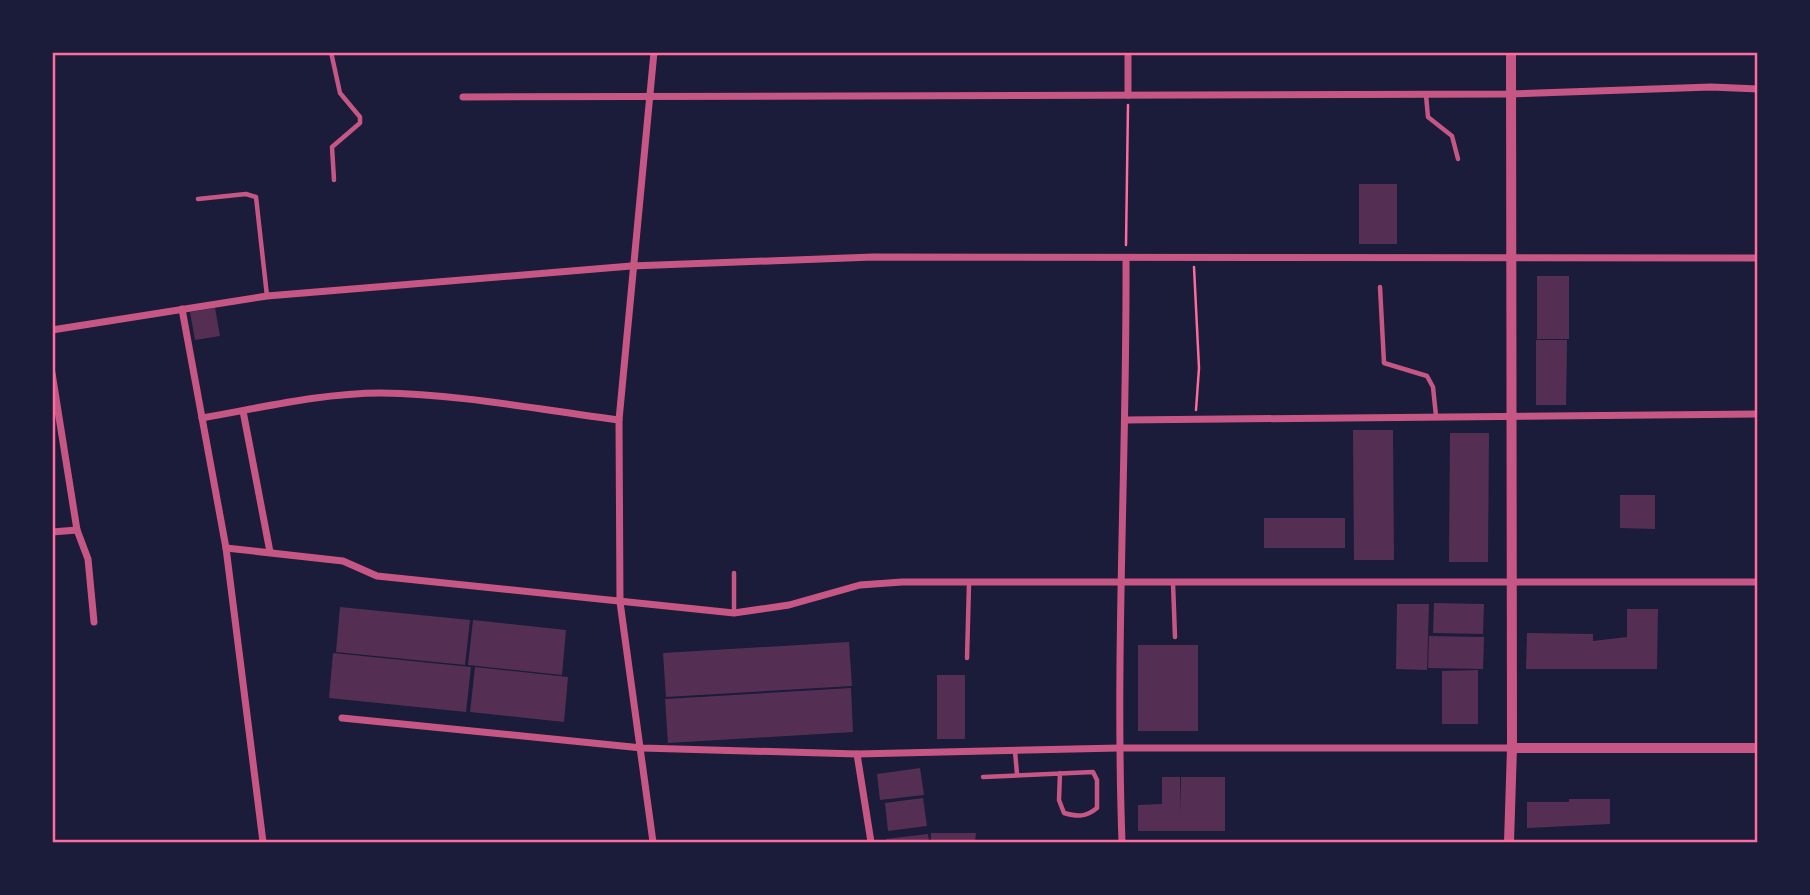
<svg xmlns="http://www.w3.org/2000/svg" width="1810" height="895" font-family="'Source Sans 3',sans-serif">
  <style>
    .building { fill: #542f53 }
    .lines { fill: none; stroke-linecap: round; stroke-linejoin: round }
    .path { stroke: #ff6b9d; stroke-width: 2.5 }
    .service { stroke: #c65784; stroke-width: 4.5 }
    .minor { stroke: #c65784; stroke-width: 7 }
    .tertiary { stroke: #c65784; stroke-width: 10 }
    .neatline { fill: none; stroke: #ff6b9d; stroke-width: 2.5 }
  </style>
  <rect width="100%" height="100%" fill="#1b1b3a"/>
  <g class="building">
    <rect x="1359" y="184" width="38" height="60"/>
    <rect x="1537" y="276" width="32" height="63"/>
    <polygon points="215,308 220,336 195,340 190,312"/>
    <polygon points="1536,340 1567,340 1566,405 1536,405"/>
    <polygon points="1353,430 1393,430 1394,560 1354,560"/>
    <polygon points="1450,433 1489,433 1488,562 1449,562"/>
    <polygon points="1620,495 1655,495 1655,529 1620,528"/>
    <rect x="1264" y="518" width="81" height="30"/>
    <polygon points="1434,603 1484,604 1483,634 1433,633"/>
    <polygon points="1397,604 1429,604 1427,670 1396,669"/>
    <polygon points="340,607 470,620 465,665 336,652"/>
    <polygon points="1627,609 1658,609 1657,669 1526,669 1527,633 1593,634 1593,641 1627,637"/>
    <polygon points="473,620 566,630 562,675 468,665"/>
    <polygon points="1429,636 1484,637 1483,669 1428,668"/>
    <polygon points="849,642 852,686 666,697 663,653"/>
    <rect x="1138" y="645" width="60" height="86"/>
    <polygon points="333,653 471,667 466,712 329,698"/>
    <polygon points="475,667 568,677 564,722 470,712"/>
    <polygon points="1478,670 1478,724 1442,724 1442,671"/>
    <rect x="937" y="675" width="28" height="64"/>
    <polygon points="851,688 853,732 668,743 665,699"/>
    <polygon points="920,768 924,795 880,800 877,774"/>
    <polygon points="1162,777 1180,777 1180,814 1181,777 1225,777 1225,831 1138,831 1138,805 1162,804"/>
    <polygon points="923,798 927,826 888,831 885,803"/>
    <polygon points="1569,799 1610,799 1610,824 1527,828 1527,802 1569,802"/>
    <polygon points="931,833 976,833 975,842 931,842"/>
    <polygon points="928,834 929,842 887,842 886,839"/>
  </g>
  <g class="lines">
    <g class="path">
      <polyline points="1126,245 1128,105"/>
      <polyline points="1194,267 1199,368 1196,410"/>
    </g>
    <g class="service">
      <polyline points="331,52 340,93 360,117 360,123 332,147 334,180"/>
      <polyline points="1426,95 1428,117 1452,136 1458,159"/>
      <polyline points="198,199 246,194 256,197 267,296"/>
      <polyline points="1380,287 1384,363 1427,376 1433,387 1436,416"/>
      <polyline points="734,573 734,612"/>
      <polyline points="1173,583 1175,637"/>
      <polyline points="967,658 969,584"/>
      <polyline points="1015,751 1017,774"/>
      <path d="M983,777L1093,772L1097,780V808C1086,817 1078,817 1064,813L1059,800L1060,773"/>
    </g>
    <g class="minor">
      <polyline points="1128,52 1128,95"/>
      <polyline points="463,97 1510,94 1711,87 1758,89"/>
      <polyline points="182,309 226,548 263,842"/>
      <polyline points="52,330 267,296 631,266 873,257 1758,258"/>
      <polyline points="52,373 77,530 88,559 94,622"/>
      <polyline points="243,411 270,552"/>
      <path d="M202,418C260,408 322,393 381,393C460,394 540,410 619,420"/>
      <polyline points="1126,420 1758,414"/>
      <polyline points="52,532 77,530"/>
      <polyline points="226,548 343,561 377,576 734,613 789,605 860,585 902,582 1758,582"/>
      <polyline points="342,718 642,748 857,754 1119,748 1512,748"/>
      <polyline points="857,754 871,842"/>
      <polyline points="653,842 620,602 619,420 654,52"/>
      <path d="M1122,842C1115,648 1127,454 1126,259"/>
    </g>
    <g class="tertiary">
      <polyline points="1512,748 1758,748"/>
      <polyline points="1509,842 1512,748 1511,52"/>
    </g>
  </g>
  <rect width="1810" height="895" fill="none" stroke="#1b1b3a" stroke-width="108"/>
  <rect x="54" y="54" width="1702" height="787" class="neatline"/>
</svg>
